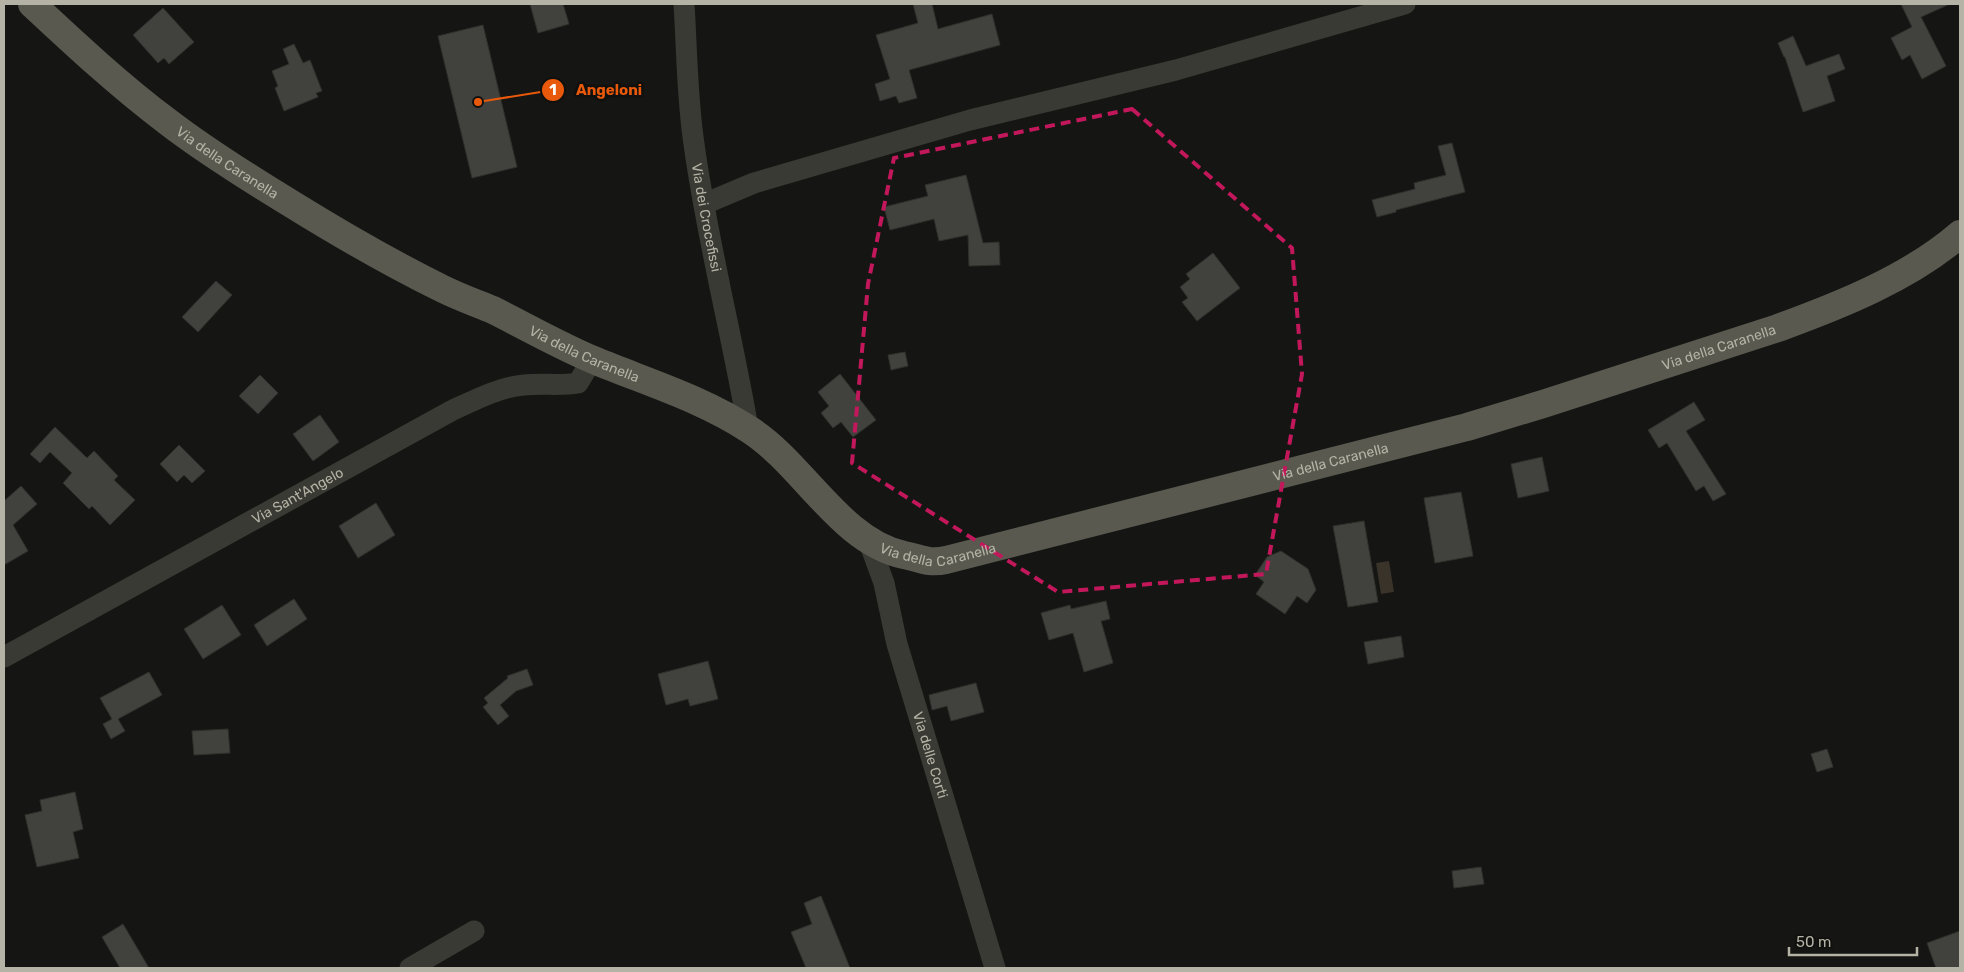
<svg xmlns="http://www.w3.org/2000/svg" width="1964" height="972" font-family="Rubik,sans-serif">
  <style>
    .water { fill: #393329 }
    .building { fill: #41423d; stroke: #30312d }
    .lines { fill: none; stroke-linecap: round; stroke-linejoin: round }
    .minor { stroke: #3a3a34; stroke-width: 21 }
    .major { stroke: #595950; stroke-width: 28 }
    .marked { fill: none; stroke: #c2185b; stroke-width: 4; stroke-dasharray: 10 6; stroke-linejoin: round }
    .labels { text-anchor: middle; dominant-baseline: central; stroke-width: 5; stroke-linejoin: round; paint-order: stroke }
    .street-label { font-size: 14px; fill: #b5b3a5; stroke: #10100e }
    .leader { fill: none; stroke: #e8590c; stroke-width: 2 }
    .callout-dot { fill: #e8590c; stroke: #10100e; stroke-width: 2 }
    .mark-label { font-size: 15px; text-anchor: middle; font-weight: bold; fill: #fff }
    .callout-label { font-size: 15px; text-anchor: middle; font-weight: bold; fill: #e8590c; stroke: #10100e; stroke-width: 5; stroke-linejoin: round; paint-order: stroke }
  </style>
  <rect width="100%" height="100%" fill="#151513"/>
  <polygon class="water" points="1389,561 1394,592 1381,594 1376,563"/>
  <g class="building">
    <polygon points="530,4 563,4 569,24 538,33"/>
    <polygon points="913,4 932,4 938,29 992,14 1000,45 909,70 917,98 899,103 896,96 880,101 875,84 890,79 876,35 918,23"/>
    <polygon points="1901,4 1950,4 1921,17 1946,66 1922,79 1910,55 1902,60 1891,38 1912,27"/>
    <polygon points="163,8 194,42 169,64 164,58 158,63 133,35"/>
    <polygon points="483,25 517,167 472,178 438,36"/>
    <polygon points="1793,36 1806,66 1839,54 1845,69 1827,76 1835,101 1803,112 1785,57 1784,57 1778,43"/>
    <polygon points="294,44 303,63 310,60 322,91 316,93 318,97 284,111 275,88 278,86 272,71 289,64 283,49"/>
    <polygon points="1452,143 1465,192 1396,210 1396,212 1377,217 1372,200 1415,189 1414,183 1446,175 1438,146"/>
    <polygon points="966,175 983,243 999,242 1000,265 969,266 968,235 939,241 934,219 890,230 884,207 928,196 925,185"/>
    <polygon points="1213,253 1240,288 1197,321 1182,302 1188,298 1180,287 1190,279 1186,274"/>
    <polygon points="216,281 232,295 198,332 182,317"/>
    <polygon points="905,352 908,366 891,370 888,355"/>
    <polygon points="840,374 876,420 853,437 841,422 833,428 821,413 829,406 818,392"/>
    <polygon points="260,375 278,393 258,414 239,396"/>
    <polygon points="1694,402 1705,420 1686,431 1726,494 1713,501 1704,486 1696,491 1667,443 1659,448 1648,430"/>
    <polygon points="320,415 339,442 313,461 293,434"/>
    <polygon points="55,427 87,458 94,451 118,476 114,480 135,500 110,525 92,506 89,509 63,483 72,473 50,452 40,463 30,454"/>
    <polygon points="179,445 205,471 192,483 184,475 177,482 160,464"/>
    <polygon points="1542,457 1549,491 1518,498 1511,464"/>
    <polygon points="21,486 37,504 13,525 28,551 4,565 4,501"/>
    <polygon points="1461,492 1473,556 1435,563 1424,498"/>
    <polygon points="376,503 395,535 358,558 339,526"/>
    <polygon points="1364,521 1378,602 1348,607 1333,526"/>
    <polygon points="1281,551 1308,569 1316,590 1307,603 1297,596 1285,614 1256,594 1264,582 1255,575 1267,557"/>
    <polygon points="294,599 307,619 267,646 254,625"/>
    <polygon points="1106,601 1110,619 1101,621 1113,663 1084,672 1073,633 1049,640 1041,613 1070,605 1071,609"/>
    <polygon points="222,605 241,635 203,659 184,629"/>
    <polygon points="1401,636 1404,657 1368,664 1364,642"/>
    <polygon points="708,661 718,699 690,706 688,699 666,705 658,674"/>
    <polygon points="527,669 533,685 516,691 500,705 509,716 498,725 483,707 488,703 484,698 508,678 507,676"/>
    <polygon points="149,672 162,695 118,719 125,731 111,739 103,724 112,719 100,698"/>
    <polygon points="976,683 984,712 951,721 947,706 932,710 929,695"/>
    <polygon points="228,729 230,753 194,755 192,731"/>
    <polygon points="1827,749 1833,767 1817,772 1811,754"/>
    <polygon points="75,792 83,829 73,832 79,858 37,867 25,815 42,811 40,800"/>
    <polygon points="1481,867 1484,884 1454,888 1452,871"/>
    <polygon points="821,896 850,968 806,968 791,932 812,924 804,903"/>
    <polygon points="123,924 149,968 120,968 102,937"/>
    <polygon points="1960,931 1960,968 1936,968 1927,943"/>
  </g>
  <g class="lines">
    <g class="minor">
      <path id="s1" d="M684,4C687,51 687,98 694,144C707,240 732,334 748,428"/>
      <polyline points="704,204 754,183 970,120 1176,70 1405,4"/>
      <path id="s2" d="M869,542L884,583L897,644L995,968"/>
      <path id="s3" d="M4,657L451,411C473,401 499,387 524,385C542,383 560,386 578,383L592,360"/>
      <polyline points="410,968 474,931"/>
    </g>
    <path class="major" id="s4" d="M32,4C76,45 120,86 168,122C207,152 249,178 290,203C340,234 390,263 443,289C459,297 476,303 493,310C527,327 560,346 596,361C647,382 703,399 750,430C803,464 841,542 904,555C921,558 927,564 946,560L1467,427L1543,404L1778,328C1841,305 1909,278 1960,234"/>
  </g>
  <path class="marked" d="M1132,109L1292,248L1302,374L1266,574L1058,592L852,463L868,284L894,158Z"/>
  <g class="labels">
    <g class="street-label">
      <text stroke="none"><textPath href="#s4" startOffset="252">Via della Caranella</textPath></text>
      <text stroke="none"><textPath href="#s1" startOffset="215">Via dei Crocefissi</textPath></text>
      <text stroke="none"><textPath href="#s4" startOffset="1886">Via della Caranella</textPath></text>
      <text stroke="none"><textPath href="#s4" startOffset="658">Via della Caranella</textPath></text>
      <text stroke="none"><textPath href="#s4" startOffset="1481">Via della Caranella</textPath></text>
      <text stroke="none"><textPath href="#s3" startOffset="335">Via Sant'Angelo</textPath></text>
      <text stroke="none"><textPath href="#s4" startOffset="1076">Via della Caranella</textPath></text>
      <text stroke="none"><textPath href="#s2" startOffset="222">Via delle Corti</textPath></text>
    </g>
  </g>
  <path class="leader" d="M478 102L553 90"/>
  <g class="callout-dot">
    <circle cx="478" cy="102" r="5"/>
    <circle cx="553" cy="90" r="12"/>
  </g>
  <g class="mark-label">
    <text x="553" y="95">1</text>
  </g>
  <g class="callout-label">
    <text x="609" y="95">Angeloni</text>
  </g>
  <rect width="1964" height="972" fill="none" stroke="#b5b3a5" stroke-width="10"/>
  <path d="M1789 947v8h128v-8" fill="none" stroke="#b5b3a5" stroke-width="2.5"/>
  <text x="1796" y="947" font-size="15" fill="#b5b3a5" stroke="#10100e" stroke-width="4" paint-order="stroke">50 m</text>
</svg>
